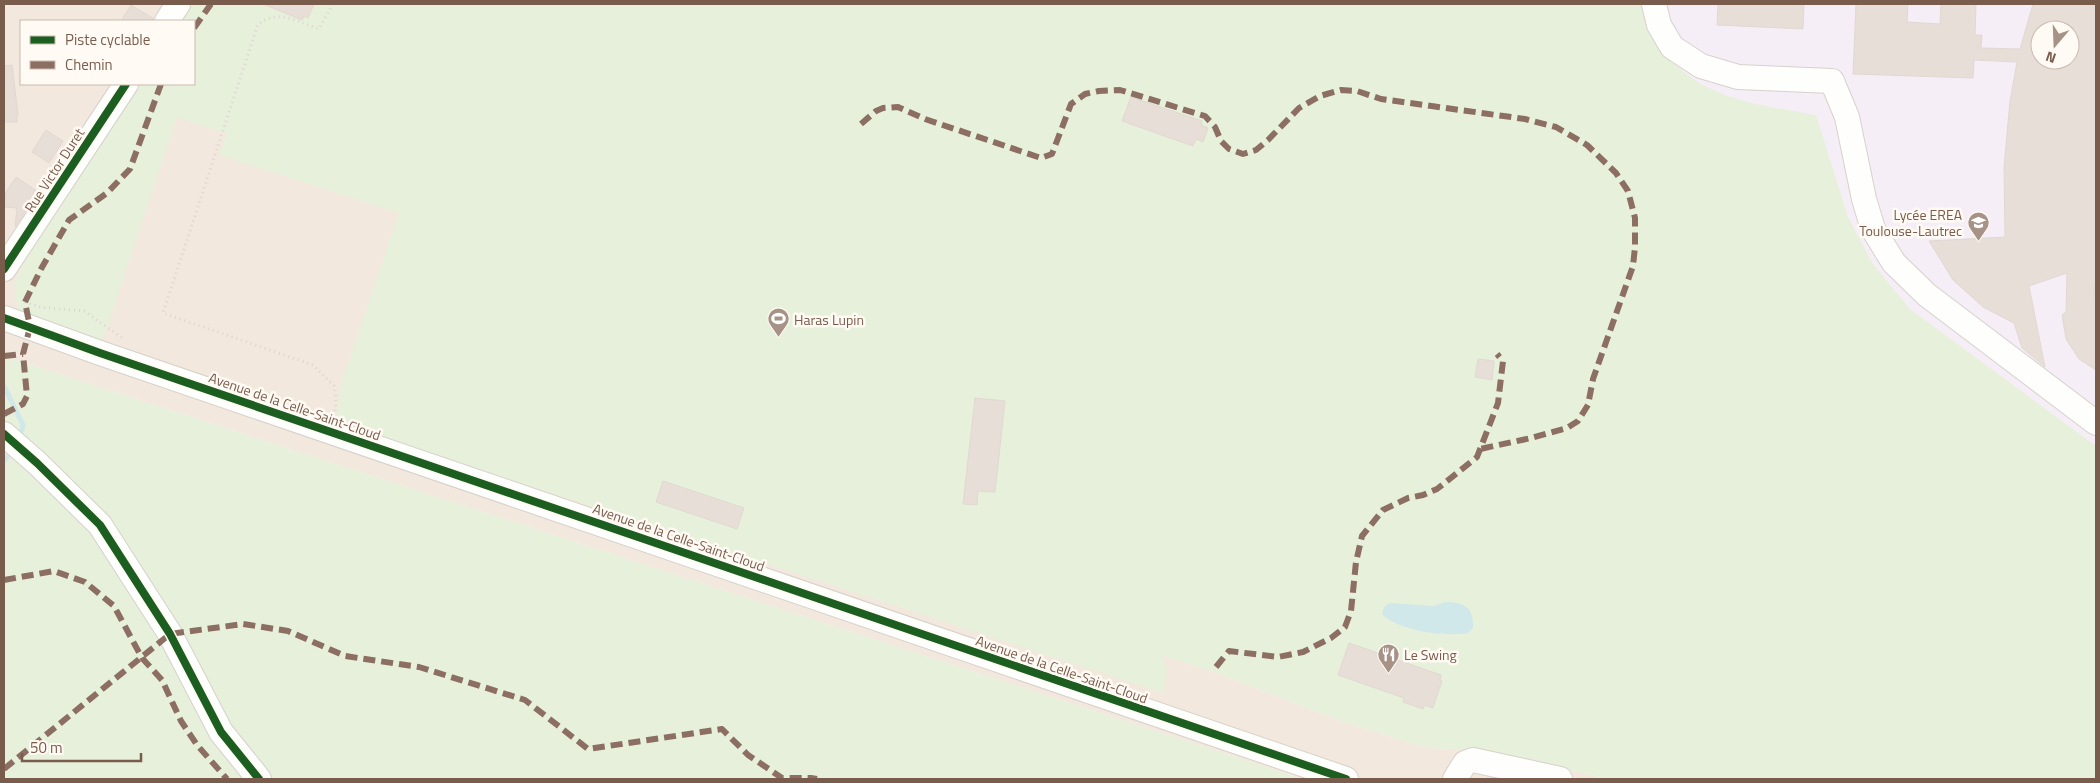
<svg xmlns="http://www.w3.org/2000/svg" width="2100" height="783" font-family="'Titillium Web',sans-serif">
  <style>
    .residential { fill: #f2e8de; fill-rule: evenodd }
    .education { fill: #f6eef6; fill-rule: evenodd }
    .green { fill: #e7f0db }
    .water { fill: #d0e8ea }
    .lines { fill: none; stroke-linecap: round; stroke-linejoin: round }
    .stream { stroke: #d0e8ea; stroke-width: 5 }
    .building { fill: #e6ded7; stroke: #e2d8d2; fill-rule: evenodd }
    .minor-casing { stroke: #d7d1cb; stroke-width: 26 }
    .path { stroke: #dcd5d0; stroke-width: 3; stroke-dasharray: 1 4; stroke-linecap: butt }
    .minor { stroke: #fefefd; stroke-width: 24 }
    .quiet { stroke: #8d6e63; stroke-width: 6; stroke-dasharray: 12 6; stroke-linecap: butt }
    .cycleway-casing { stroke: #fffaf3; stroke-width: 11 }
    .cycleway { stroke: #1b5e20; stroke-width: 8 }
    .labels { text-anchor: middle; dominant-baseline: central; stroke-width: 5; stroke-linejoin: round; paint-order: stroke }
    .street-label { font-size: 14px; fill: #7a5c4d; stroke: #fffaf3 }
    .poi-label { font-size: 14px; fill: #7a5c4d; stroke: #fffaf3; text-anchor: start }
  </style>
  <rect width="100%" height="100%" fill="#f9f5f0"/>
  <path class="residential" d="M4,4H671L1162,655L1217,673L1341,721L1427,748L1480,750L1609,779H1303L4,356ZM21,21H194V84H21Z"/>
  <path class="education" d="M1643,4H2096V446L1910,309L1873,264L1848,217L1816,115L1748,103L1723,95L1698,83L1680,69L1664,51ZM2040,30H2070V60H2040Z"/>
  <g class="green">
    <path d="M189,4H1643C1649,19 1655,39 1665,52C1700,100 1762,105 1816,115L1848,217L1873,264L1910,309L2096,446V779H1609L1480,750L1427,748L1341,721L1217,673L1162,655L1167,671L1163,693L335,423L341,385L399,213L219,155L227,134L177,117L105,334L99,345L20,317L17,307L14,283L38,235L137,84H194V21H177Z"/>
    <polygon points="4,356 1303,779 4,779"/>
  </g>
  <path class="water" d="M1445,602C1465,602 1474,608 1473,628L1468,633C1445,637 1399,631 1382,614L1384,607L1390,603L1434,606Z"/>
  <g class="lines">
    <g class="stream">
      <polyline points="4,386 23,425 19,440"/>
      <polyline points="4,461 13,449"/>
    </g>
  </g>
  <g class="building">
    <polygon points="263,4 314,4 308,18 304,16 302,20"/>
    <polygon points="1718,4 1804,4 1803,29 1717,25"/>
    <path d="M1856,4H1908L1907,22L1940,24L1941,4H1976L1975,35H1982L1981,48L2020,49L2033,4H2096V275L2094,297L2096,298V370L2079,359L2066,339L2062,315L2066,312L2067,273L2029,286L2045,367L2022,348L2014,323L1983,307L1953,280L1929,241L2005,237L2004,167L2010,101L2017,62L1974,60L1973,78L1853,74ZM2040,30H2070V60H2040Z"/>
    <polygon points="131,5 154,19 153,21 121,21"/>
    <polygon points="12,65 18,115 17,116 17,122 4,122 4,66"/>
    <polygon points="1131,97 1202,121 1201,125 1208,128 1203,142 1196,139 1193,146 1122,121"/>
    <polygon points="46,130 63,141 49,163 32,152"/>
    <polygon points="16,177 38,192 15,227 17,208 4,207 6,192"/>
    <polygon points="1478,359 1494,361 1492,380 1475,377"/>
    <polygon points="975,398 1005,401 995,492 978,491 977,505 963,504"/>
    <polygon points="663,481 744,508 737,529 656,502"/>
    <polygon points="1349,643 1441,675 1440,680 1442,681 1433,708 1425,705 1423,709 1403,702 1404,698 1338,675"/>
  </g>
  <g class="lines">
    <defs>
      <g id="minor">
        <polyline points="1654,4 1659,25 1672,47 1701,66 1738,77 1832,81 1847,117 1864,199 1873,229 1894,263 1927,295 2096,423"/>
        <polyline points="167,21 178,4"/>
        <polyline points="4,269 126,84"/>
        <polyline points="4,318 100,353 1346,779"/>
        <polyline points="4,434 37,463 100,525 170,634 221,732 259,779"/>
        <polyline points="1455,779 1465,763 1473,760 1560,779"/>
      </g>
    </defs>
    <use href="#minor" class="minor-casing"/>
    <g class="path">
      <path d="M333,4L319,29C295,21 280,9 258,24L163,313L313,365L334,386L336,396L335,414"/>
      <polyline points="25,302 39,307 84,311 124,339"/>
    </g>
    <use href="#minor" class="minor"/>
    <g class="quiet">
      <polyline points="194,28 211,4"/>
      <polyline points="861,124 876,111 883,108 898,107 925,119 1041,158 1052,154 1071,104 1085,94 1099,91 1120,90 1205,116 1215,127 1221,141 1229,149 1243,154 1256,150 1268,140 1299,108 1320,96 1341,90 1357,91 1381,99 1525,119 1556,127 1587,145 1616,173 1628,191 1635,218 1635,247 1633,266 1593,379 1588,405 1578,421 1567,428 1531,438 1480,449"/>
      <polyline points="4,356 23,354"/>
      <polyline points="4,414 23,404 27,396 23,354 30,327 25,302 41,269 69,220 107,193 130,169 161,84"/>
      <polyline points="4,580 54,571 85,582 114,606 142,658 162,680 181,721 197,745 227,779"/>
      <polyline points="1216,667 1229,651 1278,657 1303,652 1331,638 1345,627 1351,611 1356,562 1362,536 1383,510 1408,498 1423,495 1437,489 1477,457 1498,403 1503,361 1497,354"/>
      <polyline points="4,769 170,634 243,624 288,631 345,656 419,667 525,700 588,749 722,729 748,755 782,778 811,778 817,779"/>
    </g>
    <defs>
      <g id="cycleway">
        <polyline points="4,269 126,84"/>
        <polyline points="4,318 100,353 1346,779"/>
        <polyline points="4,434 37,463 100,525 170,634 221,732 259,779"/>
      </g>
    </defs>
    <use href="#cycleway" class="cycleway-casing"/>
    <use href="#cycleway" class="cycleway"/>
  </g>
  <defs>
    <symbol id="school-pin" viewBox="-11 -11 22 30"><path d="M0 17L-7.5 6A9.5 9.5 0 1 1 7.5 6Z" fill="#a69286" stroke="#fffaf3"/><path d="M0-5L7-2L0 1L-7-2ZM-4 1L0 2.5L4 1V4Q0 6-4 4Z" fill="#fff"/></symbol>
    <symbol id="stadium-pin" viewBox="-11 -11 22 30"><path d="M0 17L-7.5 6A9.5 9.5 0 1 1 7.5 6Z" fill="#a69286" stroke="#fffaf3"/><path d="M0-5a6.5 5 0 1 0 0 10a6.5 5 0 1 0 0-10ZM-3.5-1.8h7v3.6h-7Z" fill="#fff"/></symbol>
    <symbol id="restaurant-pin" viewBox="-11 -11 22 30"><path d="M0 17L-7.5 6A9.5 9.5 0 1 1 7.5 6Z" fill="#a69286" stroke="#fffaf3"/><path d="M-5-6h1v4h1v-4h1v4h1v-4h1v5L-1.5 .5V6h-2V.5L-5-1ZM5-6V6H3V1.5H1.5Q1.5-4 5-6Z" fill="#fff"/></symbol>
  </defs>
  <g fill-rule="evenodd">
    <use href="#school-pin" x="1966" y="210" width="25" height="34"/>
    <use href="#stadium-pin" x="766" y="306" width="25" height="34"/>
    <use href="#restaurant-pin" x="1376" y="642" width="25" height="34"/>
  </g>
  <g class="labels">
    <g class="street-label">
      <text transform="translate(54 170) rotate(-57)">Rue Victor Duret</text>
      <text transform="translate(295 406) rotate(19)">Avenue de la Celle-Saint-Cloud</text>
      <text transform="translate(679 537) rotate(19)">Avenue de la Celle-Saint-Cloud</text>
      <text transform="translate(1062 669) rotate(19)">Avenue de la Celle-Saint-Cloud</text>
    </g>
    <g class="poi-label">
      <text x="1962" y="214" text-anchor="end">Lycée EREA<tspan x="1962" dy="16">Toulouse-Lautrec</tspan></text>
      <text x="794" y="319">Haras Lupin</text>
      <text x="1404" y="654">Le Swing</text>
    </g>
  </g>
  <rect width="2100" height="783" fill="none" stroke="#7a5c4d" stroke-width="10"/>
  <rect x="20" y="20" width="175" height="65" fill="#fffaf3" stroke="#cabbb1"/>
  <rect x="30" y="36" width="25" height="8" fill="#1b5e20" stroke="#cabbb1"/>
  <text x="65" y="45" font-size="15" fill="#7a5c4d">Piste cyclable</text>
  <rect x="30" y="61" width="25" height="8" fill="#8d6e63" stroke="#cabbb1"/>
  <text x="65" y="70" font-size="15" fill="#7a5c4d">Chemin</text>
  <g transform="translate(2055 45) rotate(199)"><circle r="24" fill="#fffaf3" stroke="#cabbb1"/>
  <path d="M0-4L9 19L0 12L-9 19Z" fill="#a69286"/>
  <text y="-8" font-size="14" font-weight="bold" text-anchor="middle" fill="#7a5c4d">N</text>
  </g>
  <path d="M22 753v8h119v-8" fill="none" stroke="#7a5c4d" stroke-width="2.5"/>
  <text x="30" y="753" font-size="15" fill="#7a5c4d" stroke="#fffaf3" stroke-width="4" paint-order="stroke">50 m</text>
</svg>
